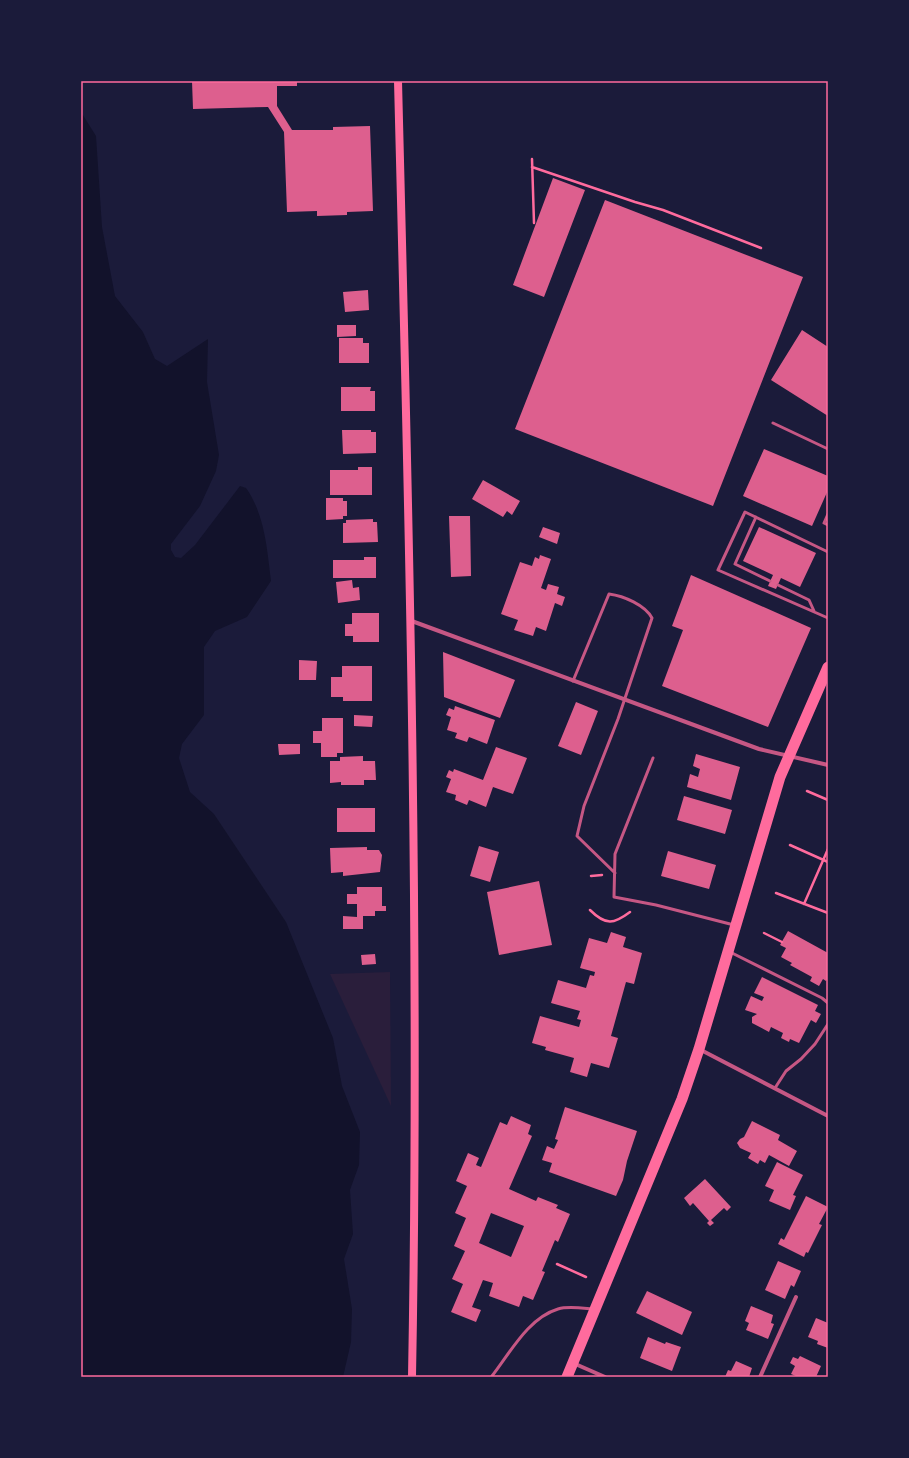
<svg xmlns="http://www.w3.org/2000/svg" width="909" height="1458" font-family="Roboto,sans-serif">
	<rect width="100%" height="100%" fill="#1b1b3a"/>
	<path fill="#2a1e3b" d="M 390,972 L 391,1106 L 330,974 Z"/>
	<path fill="#12122b" d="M 81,112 L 96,136 L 102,227 L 115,296 L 143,332 L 155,359 L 167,366 L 208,339 L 207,382 L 219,455 L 216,471 L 200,506 L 171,544 L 171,550 L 175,557 L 181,558 L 195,545 L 240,486 L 246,488 C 265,515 267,549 271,581 L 247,617 L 215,631 L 204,647 L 204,715 L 182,744 L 179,758 L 190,792 L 214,814 L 286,922 L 333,1038 L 342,1086 L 360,1132 L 359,1165 L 350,1190 L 353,1234 L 344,1259 L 352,1309 L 351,1342 L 343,1377 L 81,1377 Z"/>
	<path fill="#dd5f8e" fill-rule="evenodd" d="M 192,81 L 297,81 L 297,86 L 277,86 L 277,106 L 292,130 L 333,130 L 333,127 L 370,126 L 373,211 L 347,212 L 347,215 L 317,216 L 317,211 L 287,212 L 284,132 L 268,107 L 193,109 Z
		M 553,178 L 585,190 L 544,297 L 513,285 Z
		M 605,200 L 803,277 L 713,506 L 515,429 Z
		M 368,290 L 369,310 L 345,312 L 343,292 Z
		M 337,325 L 356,325 L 356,336 L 337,337 Z
		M 802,330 L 828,347 L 828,416 L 771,380 Z
		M 339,338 L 363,338 L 363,343 L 369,343 L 369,363 L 339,363 Z
		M 341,387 L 371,387 L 370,391 L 375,391 L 375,411 L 341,411 Z
		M 342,430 L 371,430 L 371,432 L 376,432 L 376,453 L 343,454 Z
		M 764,449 L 828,476 L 828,490 L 812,526 L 743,496 Z
		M 358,467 L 372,467 L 372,495 L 330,495 L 330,470 L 358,470 Z
		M 483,480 L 520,501 L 512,515 L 507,511 L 503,517 L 472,499 Z
		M 326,498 L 343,498 L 343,501 L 347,501 L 347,516 L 343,516 L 343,519 L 326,520 Z
		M 449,516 L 470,516 L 471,576 L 451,577 Z
		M 373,519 L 373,522 L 377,522 L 378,542 L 343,543 L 343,523 L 346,523 L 346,520 Z
		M 543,527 L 560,533 L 557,544 L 539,537 Z
		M 759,527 L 816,553 L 800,587 L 781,578 L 776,589 L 768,586 L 773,575 L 743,561 Z
		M 540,555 L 551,559 L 541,588 L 546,590 L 548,584 L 559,587 L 557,594 L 565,597 L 562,606 L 555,603 L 546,631 L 536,627 L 533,636 L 514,630 L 518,620 L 501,614 L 520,562 L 532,566 L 535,557 L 539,559 Z
		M 364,557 L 376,557 L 376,578 L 333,578 L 333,560 L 364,560 Z
		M 691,575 L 811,628 L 768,727 L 662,686 L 683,630 L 672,626 Z
		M 352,580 L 353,588 L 359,587 L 360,600 L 338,603 L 336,582 Z
		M 352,613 L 379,613 L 379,642 L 353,642 L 353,636 L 345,636 L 345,624 L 352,624 Z
		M 443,652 L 515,680 L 500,718 L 444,697 Z
		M 299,660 L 317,661 L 316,680 L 299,680 Z
		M 342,666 L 372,666 L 372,701 L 343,701 L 343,697 L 331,697 L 331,677 L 342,677 Z
		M 576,702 L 598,711 L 581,755 L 558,746 Z
		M 455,706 L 495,720 L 487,744 L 469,737 L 467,742 L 455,738 L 457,733 L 447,730 L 451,717 L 446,715 L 449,708 L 454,710 Z
		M 354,715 L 373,716 L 372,727 L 354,726 Z
		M 322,718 L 343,718 L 343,753 L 337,753 L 337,757 L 321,757 L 321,743 L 313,743 L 313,731 L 322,731 Z
		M 278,744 L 300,744 L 300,754 L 279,755 Z
		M 496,747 L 527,758 L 513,794 L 493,787 L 486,807 L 469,800 L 467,805 L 455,800 L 456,795 L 446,792 L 451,779 L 446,777 L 449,770 L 453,772 L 454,769 L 483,780 Z
		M 696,754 L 740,767 L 731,800 L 687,787 L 690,774 L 698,777 L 700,769 L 693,766 Z
		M 363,756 L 363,761 L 375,761 L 376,780 L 364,780 L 364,785 L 341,785 L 341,782 L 330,783 L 330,761 L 340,761 L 340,757 Z
		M 684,796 L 732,810 L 725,834 L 677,820 Z
		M 337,808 L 375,808 L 375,832 L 337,832 Z
		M 479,846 L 499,852 L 490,882 L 470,876 Z
		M 367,847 L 367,850 L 379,850 L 382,855 L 380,872 L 343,876 L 343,872 L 331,873 L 330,848 Z
		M 668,851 L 716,865 L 709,889 L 661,876 Z
		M 539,881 L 552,945 L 499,955 L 487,892 Z
		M 357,887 L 382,887 L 382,906 L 386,906 L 386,911 L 375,911 L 375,916 L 363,916 L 363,929 L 343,929 L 343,916 L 357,917 L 357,904 L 347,904 L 347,894 L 357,894 Z
		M 788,931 L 828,953 L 828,978 L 826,981 L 823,979 L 819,986 L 810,981 L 812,977 L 790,965 L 792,963 L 781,957 L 786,948 L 780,945 Z
		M 611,932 L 626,937 L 623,947 L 642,953 L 634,984 L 626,982 L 611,1036 L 618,1038 L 609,1068 L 591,1063 L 587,1077 L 570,1072 L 574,1058 L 545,1050 L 546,1047 L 532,1043 L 540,1016 L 579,1027 L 581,1020 L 577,1019 L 580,1011 L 551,1003 L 558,980 L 586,988 L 590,975 L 594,976 L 595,972 L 580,968 L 589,938 L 607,943 Z
		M 375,954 L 376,964 L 362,965 L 361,955 Z
		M 762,977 L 818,1005 L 815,1011 L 821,1014 L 816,1023 L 811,1020 L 799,1043 L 790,1039 L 789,1042 L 781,1038 L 783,1033 L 771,1027 L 769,1032 L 752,1023 L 752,1017 L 757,1014 L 745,1010 L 751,996 L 762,1001 L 764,997 L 754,993 Z
		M 565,1107 L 637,1131 L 627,1161 L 623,1180 L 616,1196 L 549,1172 L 552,1163 L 542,1160 L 547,1146 L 554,1149 L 558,1140 L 555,1139 Z
		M 511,1116 L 531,1125 L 528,1134 L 532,1136 L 509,1189 L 536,1201 L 538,1197 L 558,1205 L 556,1208 L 570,1214 L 558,1242 L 555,1240 L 542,1271 L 545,1272 L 533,1300 L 523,1296 L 519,1307 L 489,1296 L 493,1283 L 483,1280 L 472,1307 L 481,1310 L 476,1322 L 451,1312 L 463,1284 L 452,1279 L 465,1251 L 454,1246 L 466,1218 L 455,1213 L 467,1186 L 456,1181 L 468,1153 L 479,1158 L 476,1165 L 481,1167 L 500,1122 L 507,1125 ZM 491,1213 L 524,1226 L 511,1257 L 479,1243 Z
		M 752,1121 L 780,1135 L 778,1140 L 797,1151 L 789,1166 L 769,1155 L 765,1163 L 760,1160 L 758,1164 L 748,1158 L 751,1153 L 740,1148 L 737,1143 L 740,1139 L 744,1137 Z
		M 777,1162 L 803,1175 L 793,1195 L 796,1196 L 790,1210 L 769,1201 L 774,1190 L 765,1186 Z
		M 705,1179 L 731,1207 L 727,1211 L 724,1208 L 711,1220 L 714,1223 L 710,1226 L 707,1223 L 709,1221 L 693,1203 L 690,1206 L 684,1198 Z
		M 806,1196 L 828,1207 L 819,1224 L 822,1225 L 808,1253 L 806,1252 L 804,1257 L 778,1244 L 781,1238 L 784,1240 Z
		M 778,1261 L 801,1271 L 794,1287 L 791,1285 L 785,1299 L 765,1290 Z
		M 647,1291 L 692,1312 L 682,1335 L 636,1313 Z
		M 751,1306 L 773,1315 L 771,1323 L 774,1324 L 768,1339 L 746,1330 L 749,1323 L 745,1321 Z
		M 816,1318 L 828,1323 L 828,1348 L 817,1344 L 818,1341 L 808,1337 Z
		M 648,1337 L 665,1344 L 666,1342 L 681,1347 L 672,1371 L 640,1358 Z
		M 800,1356 L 821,1366 L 816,1377 L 798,1377 L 791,1374 L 795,1366 L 790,1363 L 793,1357 L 798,1359 Z
		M 736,1361 L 752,1368 L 749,1377 L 725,1377 L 728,1370 L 731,1371 Z"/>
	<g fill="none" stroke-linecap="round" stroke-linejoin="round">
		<path stroke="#ff6b9d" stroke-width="2.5" d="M 532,159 L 534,223
			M 532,167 L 635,202 L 663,210 L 761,248
			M 807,791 L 828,800
			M 790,845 L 828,862
			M 591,876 L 602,875
			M 776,893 L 828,913
			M 804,904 L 828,849
			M 590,910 C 606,926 614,924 630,912
			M 764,933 L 782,942
			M 557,1264 L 586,1277"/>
		<path stroke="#c65784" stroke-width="3" d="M 773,423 L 828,449
			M 828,514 L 824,523 L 828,525
			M 756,517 L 735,564 L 770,581
			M 828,552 L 745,512 L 718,570 L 828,618
			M 778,585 L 809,600 L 814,611
			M 573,681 L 609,594 C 624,596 645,605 652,618 L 618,719 L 584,806 L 577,836 L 615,873
			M 653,758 L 615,854 L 614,897 L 656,905 L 734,925
			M 730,952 L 822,998 L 828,1003
			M 775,1088 L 786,1071 L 801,1059 L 815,1044 L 828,1024
			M 492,1376 C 510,1353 528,1318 558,1309 C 568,1306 581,1308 592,1309"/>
		<path stroke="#c65784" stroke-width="4" d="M 409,620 L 759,749 L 828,765
			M 699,1049 L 828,1116
			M 573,1363 L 605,1377
			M 760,1377 L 796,1297"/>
		<path stroke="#ff6b9d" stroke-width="8" d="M 398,81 C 409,513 420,945 412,1377"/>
		<path stroke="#ff6b9d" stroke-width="11" d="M 567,1377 L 682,1099 L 699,1049 L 780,777 L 828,667"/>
	</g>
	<rect width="909" height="1458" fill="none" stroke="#1b1b3a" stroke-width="164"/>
	<rect x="82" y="82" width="745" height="1294" fill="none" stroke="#ff6b9d" stroke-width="1.5"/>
</svg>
